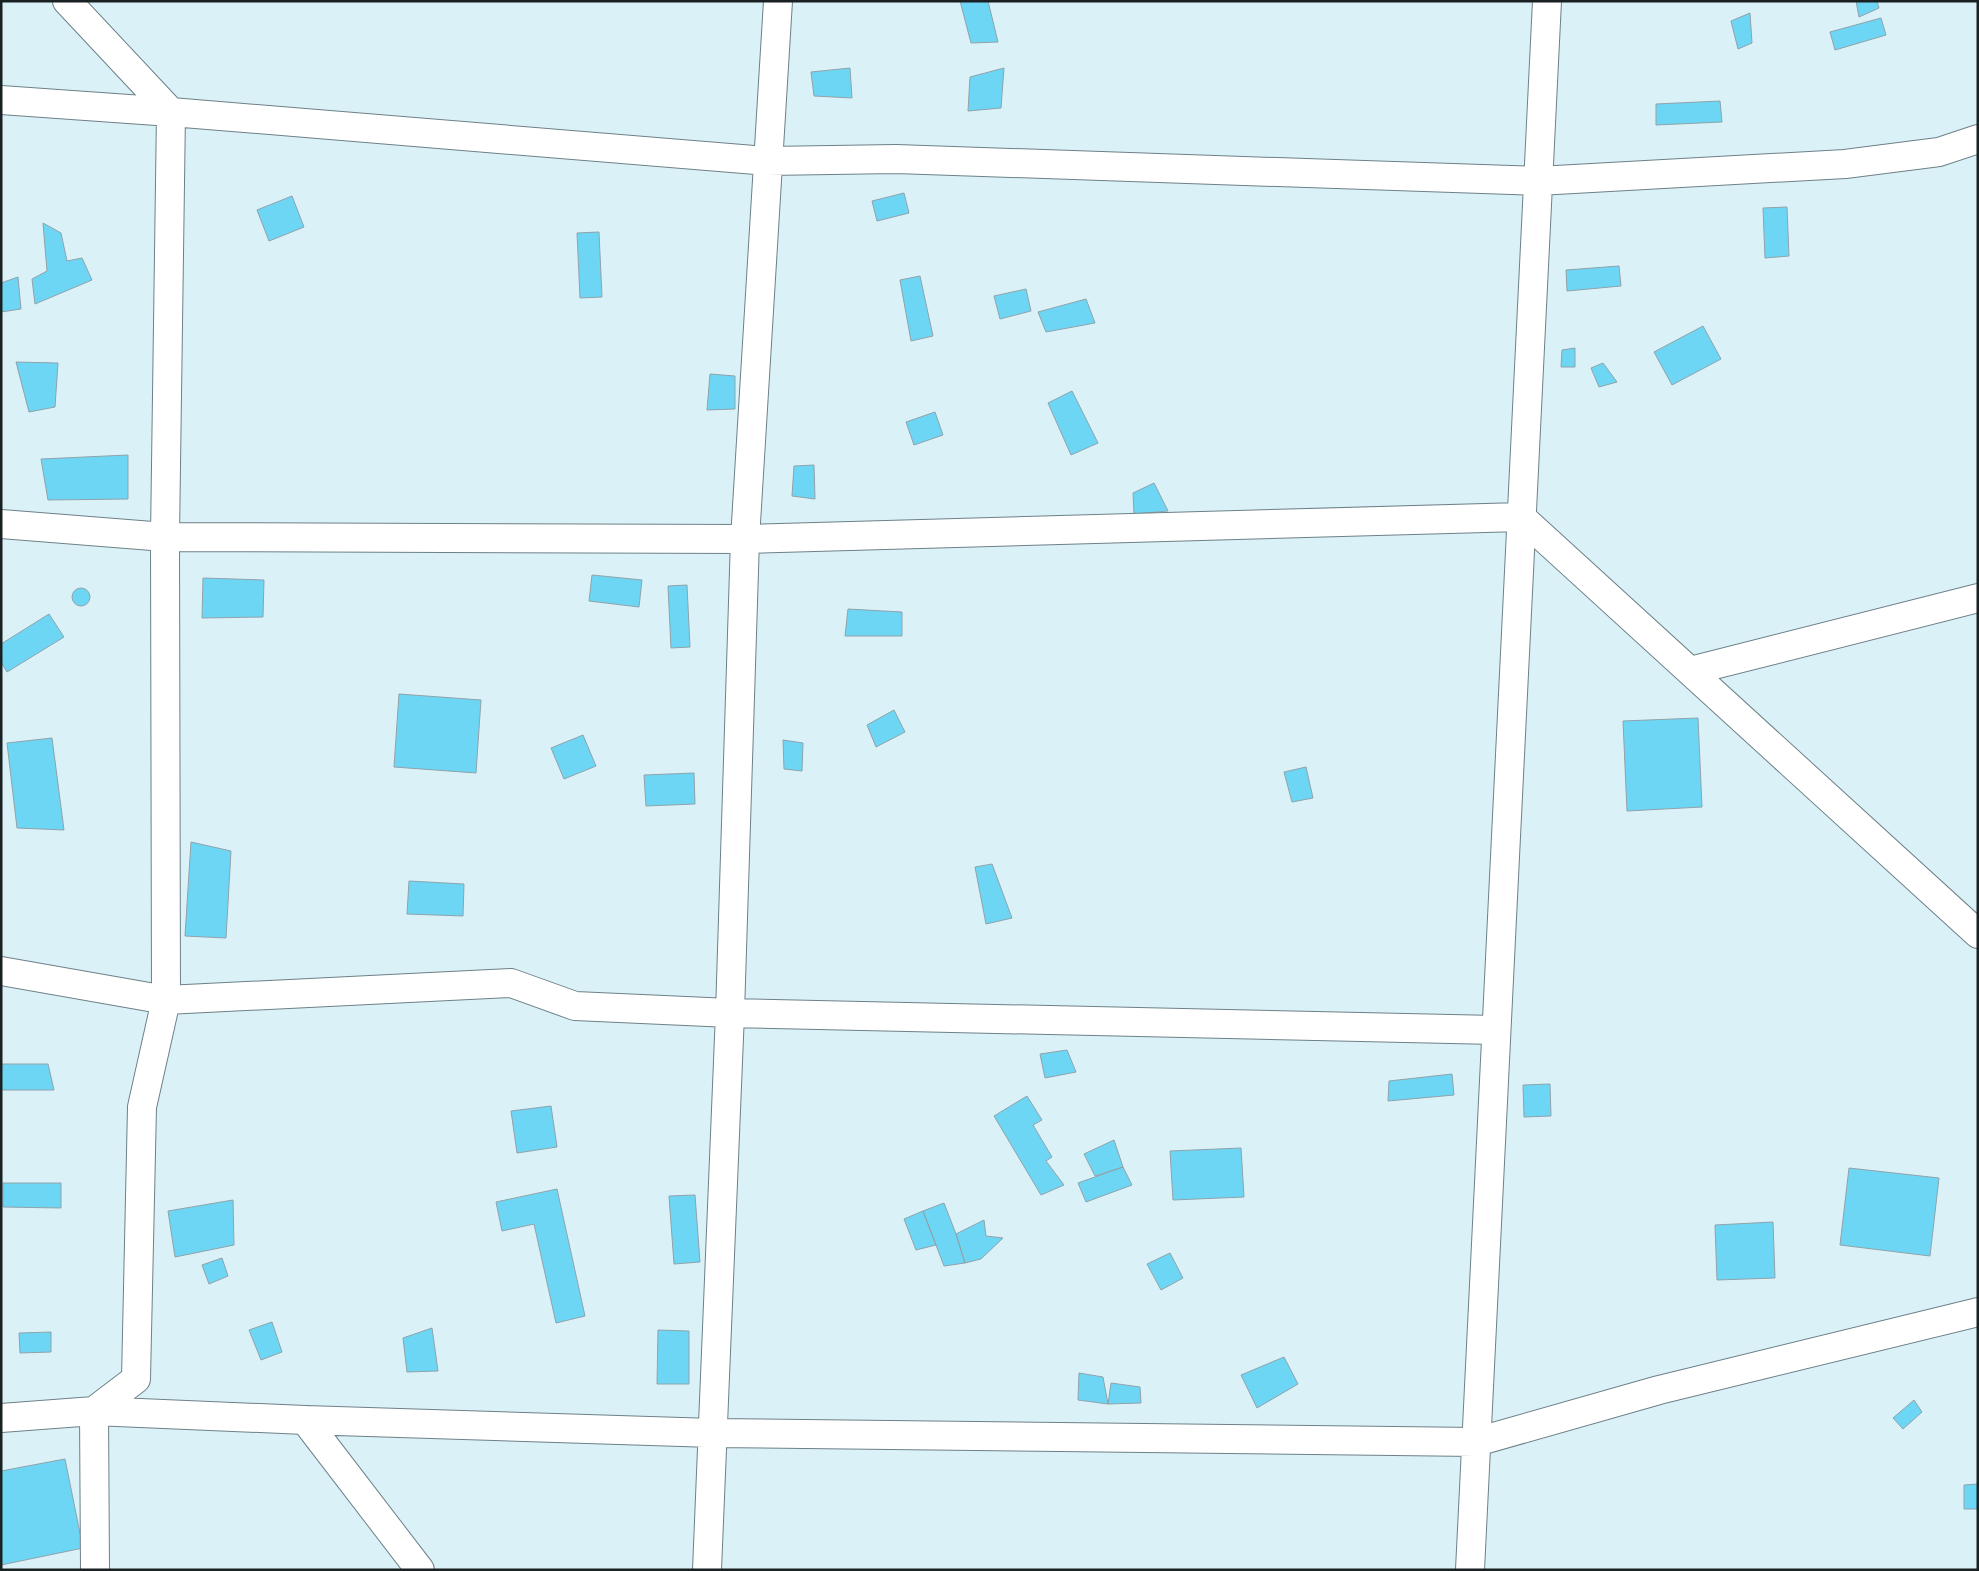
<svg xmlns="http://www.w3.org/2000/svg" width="1979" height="1571" font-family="'Open Sans',sans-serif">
	<rect width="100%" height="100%" fill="#dbf1f8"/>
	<path fill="#6ed6f5" stroke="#8fa3aa" d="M 960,1 L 988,1 L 998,42 L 971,43 Z
		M 1856,1 L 1877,1 L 1879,8 L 1859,17 Z
		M 1750,13 L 1752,43 L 1738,49 L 1731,21 Z
		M 1881,18 L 1886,35 L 1835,50 L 1830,32 Z
		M 850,68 L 852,98 L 814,96 L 811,72 Z
		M 1004,68 L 1001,108 L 968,111 L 970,77 Z
		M 1720,101 L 1722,122 L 1656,125 L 1656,104 Z
		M 904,193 L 909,213 L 877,221 L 872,201 Z
		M 292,196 L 304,227 L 269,241 L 257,210 Z
		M 1787,207 L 1789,256 L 1765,258 L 1763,208 Z
		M 43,223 L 61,233 L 67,261 L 82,258 L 92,280 L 35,304 L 32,279 L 47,271 Z
		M 599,232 L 602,297 L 580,298 L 577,233 Z
		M 1619,266 L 1621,286 L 1567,291 L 1566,270 Z
		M 920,276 L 933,336 L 911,341 L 900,280 Z
		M 18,277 L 21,309 L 1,312 L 1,283 Z
		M 1026,289 L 1031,311 L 1000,319 L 994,296 Z
		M 1086,299 L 1095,323 L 1046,332 L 1038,312 Z
		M 1703,326 L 1721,359 L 1672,385 L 1654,352 Z
		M 1575,348 L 1575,367 L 1561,367 L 1562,350 Z
		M 16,362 L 58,363 L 55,407 L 29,412 Z
		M 1603,363 L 1617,382 L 1599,387 L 1591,368 Z
		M 710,374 L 735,376 L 735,409 L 707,410 Z
		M 1072,391 L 1098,443 L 1071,455 L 1048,403 Z
		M 935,412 L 943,435 L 914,445 L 906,422 Z
		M 128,455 L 128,499 L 48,500 L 41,459 Z
		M 814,465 L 815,499 L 792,496 L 794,466 Z
		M 1154,483 L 1168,511 L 1134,514 L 1133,493 Z
		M 592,575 L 642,580 L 639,607 L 589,601 Z
		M 203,578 L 264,580 L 263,617 L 202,618 Z
		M 687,585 L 690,647 L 671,648 L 668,586 Z
		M72 597a9 9 0 1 1 18 0a9 9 0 1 1-18 0Z
		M 848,609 L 902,612 L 902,636 L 845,636 Z
		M 49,614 L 64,637 L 7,672 L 1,662 L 1,644 Z
		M 399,694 L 481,700 L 476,773 L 394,767 Z
		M 894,710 L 905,732 L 876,747 L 867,725 Z
		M 1698,718 L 1702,807 L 1627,811 L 1623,721 Z
		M 583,735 L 596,766 L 564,779 L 551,748 Z
		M 52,738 L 64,830 L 17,828 L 7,743 Z
		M 783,740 L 803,743 L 802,771 L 784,769 Z
		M 1306,767 L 1313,798 L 1292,802 L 1284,772 Z
		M 694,773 L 695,804 L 646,806 L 644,775 Z
		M 191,842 L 231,851 L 226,938 L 185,936 Z
		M 992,864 L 1012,918 L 986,924 L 975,867 Z
		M 409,881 L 464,884 L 463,916 L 407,914 Z
		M 1067,1050 L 1076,1072 L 1045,1078 L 1040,1054 Z
		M 1,1064 L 48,1064 L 54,1090 L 1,1090 Z
		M 1452,1074 L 1454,1095 L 1388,1101 L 1389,1081 Z
		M 1550,1084 L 1551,1116 L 1524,1117 L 1523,1085 Z
		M 1027,1096 L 1042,1120 L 1033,1125 L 1052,1157 L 1046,1161 L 1064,1185 L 1041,1195 L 994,1116 Z
		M 551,1106 L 557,1147 L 517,1153 L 511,1111 Z
		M 1114,1140 L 1123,1167 L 1095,1176 L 1084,1154 Z
		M 1241,1148 L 1244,1197 L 1173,1200 L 1170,1151 Z
		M 1123,1167 L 1132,1185 L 1086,1202 L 1078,1183 Z
		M 1849,1168 L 1939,1178 L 1930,1256 L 1840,1245 Z
		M 3,1183 L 61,1183 L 61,1208 L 3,1207 Z
		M 557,1189 L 585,1316 L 556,1323 L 534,1224 L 502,1231 L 496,1202 Z
		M 695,1195 L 700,1262 L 674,1264 L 669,1196 Z
		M 233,1200 L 234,1245 L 175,1257 L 168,1211 Z
		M 944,1203 L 956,1234 L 965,1263 L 944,1266 L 923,1211 Z
		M 923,1211 L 936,1245 L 916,1250 L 904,1219 Z
		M 984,1220 L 986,1236 L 1003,1238 L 981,1259 L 965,1263 L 956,1234 Z
		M 1773,1222 L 1775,1278 L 1717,1280 L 1715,1225 Z
		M 1170,1253 L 1183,1278 L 1161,1290 L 1147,1264 Z
		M 222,1258 L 228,1276 L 209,1284 L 202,1265 Z
		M 272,1322 L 282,1352 L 261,1360 L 249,1330 Z
		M 432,1328 L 438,1371 L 407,1372 L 403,1338 Z
		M 658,1330 L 689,1331 L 689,1384 L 657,1384 Z
		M 51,1332 L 51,1352 L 20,1353 L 19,1333 Z
		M 1284,1357 L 1298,1384 L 1257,1408 L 1241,1375 Z
		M 1079,1373 L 1103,1377 L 1108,1404 L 1078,1400 Z
		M 1111,1383 L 1140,1387 L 1141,1403 L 1108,1404 Z
		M 1914,1400 L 1922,1412 L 1903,1429 L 1893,1418 Z
		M 65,1459 L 83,1548 L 1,1565 L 1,1471 Z
		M 1978,1484 L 1978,1509 L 1964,1509 L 1964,1485 Z"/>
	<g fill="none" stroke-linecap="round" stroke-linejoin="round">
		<defs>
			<path id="street" d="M 67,1 L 171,112 L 165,537 L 166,1000 L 142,1107 L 136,1379 L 94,1411 L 95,1570
				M 1,100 L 171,112 L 767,161 L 896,159 L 1538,181 L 1845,164 L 1939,152 L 1978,139
				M 1,524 L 165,537 L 745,539 L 1521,517 L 1978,934
				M 1690,671 L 1978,598
				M 1,971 L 166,1000 L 511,983 L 575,1006 L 730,1013 L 1496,1030
				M 1,1418 L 94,1411 L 305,1420 L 713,1433 L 1476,1442 L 1659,1390 L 1978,1312
				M 305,1420 L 420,1570
				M 707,1570 L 730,1013 L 745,539 L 778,1
				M 1470,1570 L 1547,1"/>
		</defs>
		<use href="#street" stroke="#6d8087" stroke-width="30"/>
		<use href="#street" stroke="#fff" stroke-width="28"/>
	</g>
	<rect width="1979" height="1571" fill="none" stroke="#192123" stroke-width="5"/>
</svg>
